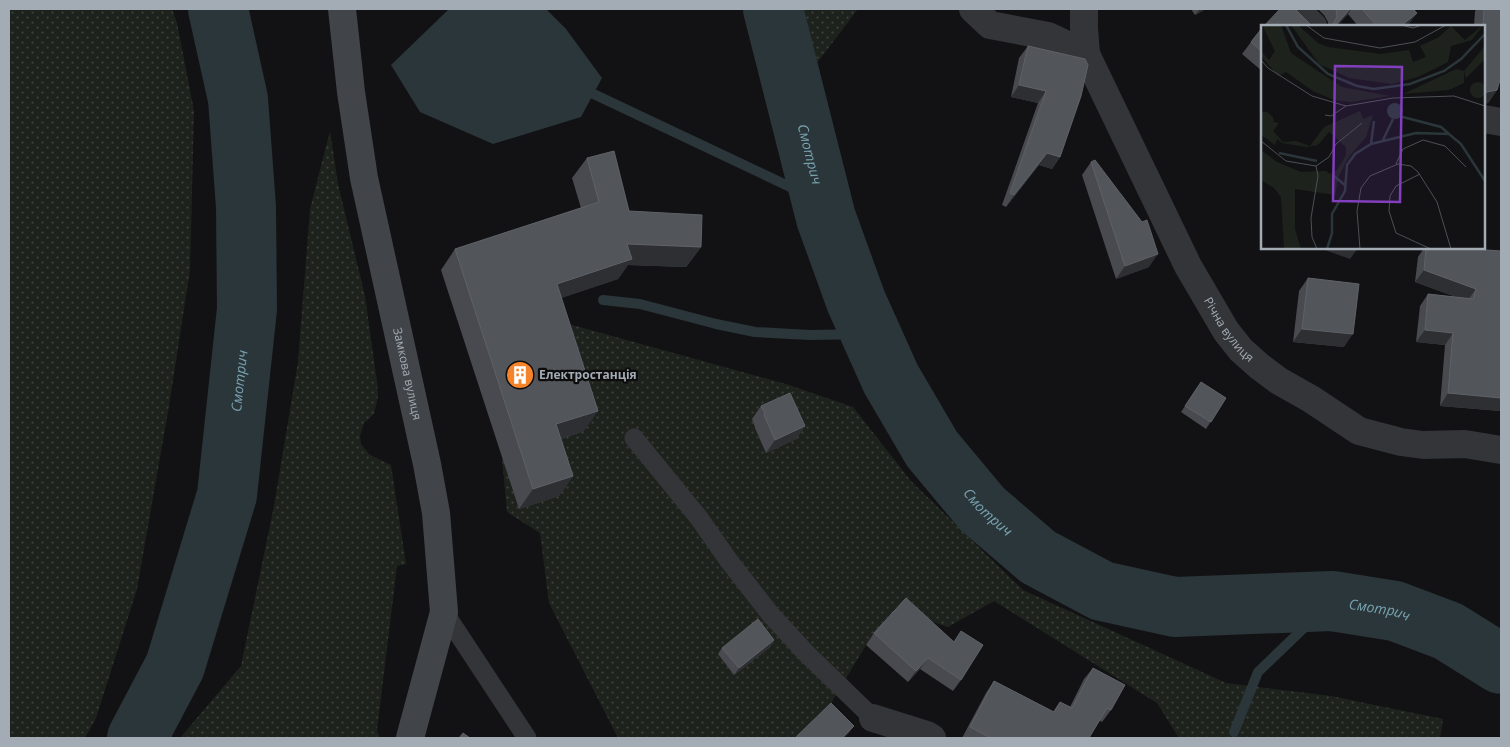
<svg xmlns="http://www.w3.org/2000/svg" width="1510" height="747" font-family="'Open Sans',sans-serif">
	<defs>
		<pattern id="green-dots" width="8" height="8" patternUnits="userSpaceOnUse" patternTransform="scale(1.25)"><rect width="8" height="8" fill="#1d231c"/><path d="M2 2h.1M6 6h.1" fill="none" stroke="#3b403b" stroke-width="1.8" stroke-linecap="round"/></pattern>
	</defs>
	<rect width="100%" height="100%" fill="#121214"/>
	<path fill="url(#green-dots)" d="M 9,9 L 172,9 L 177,23 L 194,111 L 190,270 L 169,406 L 137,589 L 96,718 L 85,738 L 9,738 Z
		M 794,9 L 858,9 L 811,71 Z
		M 330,131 L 338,184 L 365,296 L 377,382 L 378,396 L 374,414 L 364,423 L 360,436 L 361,444 L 370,455 L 391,465 L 406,564 L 397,566 L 377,730 L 380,738 L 180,738 L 241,666 L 274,506 L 298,362 L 310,209 Z
		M 547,318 L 786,384 L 853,407 L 911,481 L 1023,590 L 1226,683 L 1331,696 L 1443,719 L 1440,738 L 1179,738 L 1157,703 L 994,601 L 948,627 L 897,610 L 866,645 L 827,710 L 797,738 L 618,738 L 549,603 L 540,533 L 507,512 L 502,458 Z"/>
	<path fill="#2a3639" d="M 449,9 L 546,9 L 566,29 L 602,78 L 581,117 L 493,144 L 420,112 L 391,65 Z"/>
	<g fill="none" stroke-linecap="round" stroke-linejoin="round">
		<path stroke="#2a3639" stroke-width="10" d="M 583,89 L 822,202
			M 603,300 L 640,304 L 716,324 L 755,332 L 810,335 L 870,334
			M 1234,732 L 1258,672 L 1332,601"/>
		<g stroke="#2a3639" stroke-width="60">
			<path id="s1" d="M 773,9 L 826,218 L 856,301 L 891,379 L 932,449 L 982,509 L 1038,557 L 1102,591 L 1175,607 L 1332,601 L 1395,611 L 1448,631 L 1501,664"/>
			<path id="s2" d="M 137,738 L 175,666 L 227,495 L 247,309 L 246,207 L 238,99 L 218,9"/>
		</g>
		<path stroke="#333539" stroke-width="19" d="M 634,438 L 699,518 L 729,561 L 771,615 L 806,653 L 873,718
			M 444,612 L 527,738"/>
		<g stroke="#333539" stroke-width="28">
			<path d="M 973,9 L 990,25 L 1048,36 L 1086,54"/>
			<path id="s3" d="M 1084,9 L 1084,28 L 1086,54 L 1188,266 L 1226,331 L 1241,350 L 1259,366 L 1279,381 L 1311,399 L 1359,431 L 1401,442 L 1423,445 L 1465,444 L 1501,450"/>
			<path d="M 1296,9 L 1313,26"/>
			<path d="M 1484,119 L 1501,122"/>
			<path d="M 873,718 L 927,735 L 932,738"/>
		</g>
		<path stroke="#414449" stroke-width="28" id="s4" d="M 342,9 L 351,92 L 364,178 L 427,464 L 436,513 L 444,612 L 410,738"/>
	</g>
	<path fill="#484a4f" d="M 1191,9 L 1206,9 L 1195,15 Z
		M 1318,9 L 1413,9 L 1417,13 L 1407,26 L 1358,26 L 1348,14 L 1337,26 L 1328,26 L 1328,22 L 1324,15 Z
		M 1477,9 L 1501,9 L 1497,90 L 1488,103 L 1484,104 L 1484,26 L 1474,26 L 1475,11 Z
		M 1262,28 L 1262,71 L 1242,54 L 1251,42 Z
		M 1028,46 L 1085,59 L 1060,157 L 1052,169 L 1039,165 L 1006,207 L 1002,205 L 1038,103 L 1011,97 L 1019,58 Z
		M 587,158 L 629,211 L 701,247 L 686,267 L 628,265 L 618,279 L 561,298 L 584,431 L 561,439 L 573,476 L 559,496 L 519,509 L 441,270 L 455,249 L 581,208 L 572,178 Z
		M 1091,162 L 1149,267 L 1116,279 L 1082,175 Z
		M 1424,248 L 1458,248 L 1501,251 L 1501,411 L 1440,406 L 1445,345 L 1416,342 L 1420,306 L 1428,294 L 1456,297 L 1415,282 L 1418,257 Z
		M 1308,278 L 1344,347 L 1293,342 L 1299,291 Z
		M 1201,382 L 1226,398 L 1206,429 L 1181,412 Z
		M 761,406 L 805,426 L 796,439 L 766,453 L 755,428 L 755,427 L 752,419 Z
		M 906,598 L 961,680 L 953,691 L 920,669 L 908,682 L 866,645 L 874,633 Z
		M 774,640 L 770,647 L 734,675 L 718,654 L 722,648 Z
		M 1093,668 L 1111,710 L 1102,722 L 1099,720 L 1089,738 L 962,738 L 986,693 L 994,681 L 1053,712 L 1060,702 L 1070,707 L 1084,679 Z"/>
	<path fill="#2e2f33" d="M 1200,9 L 1206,9 L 1195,15 Z
		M 1350,9 L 1351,9 L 1348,14 L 1337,26 L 1335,26 Z
		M 1417,13 L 1408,25 L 1407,26 L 1401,26 Z
		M 1019,85 L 1046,91 L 1038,103 L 1011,97 Z
		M 1497,90 L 1488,103 L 1484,104 L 1484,94 L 1487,92 Z
		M 1047,153 L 1060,157 L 1052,169 L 1039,165 L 1006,207 L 1014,195 Z
		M 627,244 L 701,247 L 686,267 L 628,265 L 618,279 L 543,304 L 557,284 Z
		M 1323,248 L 1358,248 L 1350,259 L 1322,249 Z
		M 1158,254 L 1149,267 L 1116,279 L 1125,266 Z
		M 1424,270 L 1476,289 L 1467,301 L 1415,282 Z
		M 1302,329 L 1353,334 L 1344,347 L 1293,342 Z
		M 1425,330 L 1453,333 L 1445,345 L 1416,342 Z
		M 1448,393 L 1501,398 L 1501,411 L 1440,406 Z
		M 598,411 L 584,431 L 542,445 L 556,424 Z
		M 805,426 L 796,439 L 766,453 L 775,440 Z
		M 573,476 L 559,496 L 519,509 L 533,489 Z
		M 774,640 L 770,647 L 734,675 L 739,668 Z
		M 928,658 L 920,669 L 908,682 L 916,671 Z
		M 854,726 L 849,733 L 844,738 L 842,738 Z"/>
	<path fill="#52555a" stroke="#5e6268" d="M 1280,9 L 1295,9 L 1311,25 L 1313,26 L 1264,26 Z
		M 1336,9 L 1350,9 L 1335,26 L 1330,26 L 1333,24 L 1337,17 Z
		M 1362,9 L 1413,9 L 1417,13 L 1401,26 L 1377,26 Z
		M 1484,9 L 1501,9 L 1501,77 L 1497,90 L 1487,92 L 1484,94 L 1484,26 L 1483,26 Z
		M 1262,28 L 1262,52 L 1251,42 Z
		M 1028,46 L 1085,59 L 1088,65 L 1081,96 L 1060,157 L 1047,153 L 1014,195 L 1010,193 L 1046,91 L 1019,85 Z
		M 614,151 L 629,211 L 702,215 L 701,247 L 627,244 L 632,259 L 557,284 L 598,411 L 556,424 L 573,476 L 533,489 L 455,249 L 599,202 L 587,158 Z
		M 1095,160 L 1142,222 L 1147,220 L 1158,254 L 1125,266 L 1091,162 Z
		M 1426,248 L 1458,248 L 1501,251 L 1501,398 L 1448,393 L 1453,333 L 1425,330 L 1428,294 L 1473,299 L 1476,289 L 1424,270 Z
		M 1308,278 L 1359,284 L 1353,334 L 1302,329 Z
		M 1201,382 L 1226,398 L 1211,422 L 1185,406 Z
		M 790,393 L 805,426 L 775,440 L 764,415 L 765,414 L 761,406 Z
		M 906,598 L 954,642 L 961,631 L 983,645 L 961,680 L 928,658 L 916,671 L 874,633 Z
		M 758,619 L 774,640 L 739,668 L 722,648 Z
		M 1093,668 L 1125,685 L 1111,710 L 1107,708 L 1089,738 L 991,738 L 970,727 L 994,681 L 1054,712 L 1060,702 L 1072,708 Z
		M 831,703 L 854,726 L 842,738 L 795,738 Z
		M 463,733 L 470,738 L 459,738 Z"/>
	<defs>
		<symbol id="building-disc" viewBox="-11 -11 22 22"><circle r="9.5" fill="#f48329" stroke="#0d0d0e"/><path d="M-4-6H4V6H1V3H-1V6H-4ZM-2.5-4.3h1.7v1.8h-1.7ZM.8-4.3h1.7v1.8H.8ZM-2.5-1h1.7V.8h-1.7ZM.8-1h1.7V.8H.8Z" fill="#fff"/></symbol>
	</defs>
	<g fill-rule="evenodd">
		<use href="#building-disc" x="504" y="359" width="32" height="32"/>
	</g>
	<g text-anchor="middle" stroke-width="4.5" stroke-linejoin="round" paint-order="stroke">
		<g font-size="12" fill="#a3acb4" stroke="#0d0d0e">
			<text dy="4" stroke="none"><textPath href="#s3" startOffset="356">Річна вулиця</textPath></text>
			<text dy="4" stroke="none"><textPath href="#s4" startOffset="371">Замкова вулиця</textPath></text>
		</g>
		<g font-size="12" font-weight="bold" fill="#a3acb4" stroke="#0d0d0e" text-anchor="start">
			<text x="539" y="379">Електростанція</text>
		</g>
		<g font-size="14" font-style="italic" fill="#79a3b1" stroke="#0d0d0e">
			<text dy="5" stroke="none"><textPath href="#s1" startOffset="150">Смотрич</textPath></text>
			<text dy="5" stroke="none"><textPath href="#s2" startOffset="375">Смотрич</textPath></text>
			<text dy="5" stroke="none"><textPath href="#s1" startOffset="555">Смотрич</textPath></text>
			<text dy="5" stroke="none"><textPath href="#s1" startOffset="975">Смотрич</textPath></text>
		</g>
	</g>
	<g transform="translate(1261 25)">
		<rect width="224" height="224" fill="#121214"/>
		<path d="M 1,0 L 20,0 L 30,28 L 81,62 L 129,71 L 90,77 L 73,75 L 52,66 L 25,47 L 17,51 L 0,31 L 0,26 L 8,35 L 14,26 ZM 30,0 L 37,0 L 57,18 L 67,22 L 120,29 L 148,25 L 152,37 L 165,32 L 159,21 L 178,12 L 190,1 L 204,15 L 222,0 L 211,15 L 190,21 L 187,37 L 157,52 L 131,59 L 88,53 L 58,39 ZM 195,44 L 203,46 L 203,58 L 188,65 L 142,69 ZM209 65a8 8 0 1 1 16 0a8 8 0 1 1-16 0ZM 99,86 L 102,94 L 112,90 L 105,112 L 87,133 L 78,151 L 74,170 L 34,164 L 34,204 L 40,224 L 23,224 L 20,172 L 13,163 L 0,155 L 0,125 L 16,137 L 40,147 L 65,146 L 69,149 L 76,145 L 85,130 L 85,122 L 68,107 L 57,120 L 46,122 L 21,118 L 16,114 L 14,120 L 0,110 L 0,87 L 6,87 L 12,92 L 13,97 L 18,98 L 12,106 L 22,117 L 35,116 L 49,121 L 63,102 Z" fill="#1d231c"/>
		<path d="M 224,21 L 224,34 L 205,53 L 203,46 Z" fill="#1d231c"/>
		<path d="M126 86a8 8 0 1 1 16 0a8 8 0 1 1-16 0Z" fill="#2a3639"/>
		<path fill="none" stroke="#2a3639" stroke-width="2.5" d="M 25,0 L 37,22 L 67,49 L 96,61 L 113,64 L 149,59 L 183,46 L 200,34 L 224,9M 138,91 L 180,102 L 188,109M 122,115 L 132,94M 110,119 L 113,96M 18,128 L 56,136M 73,151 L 85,161M 66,224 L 71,208 L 71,189 L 84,166 L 86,140 L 94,129 L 110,119 L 155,108 L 188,109 L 200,119 L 224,156"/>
		<path fill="none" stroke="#4c5054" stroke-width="1" d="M 45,0 L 63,13 L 119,23 L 154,17 L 185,0M 140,0 L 152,3 L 161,0M 0,35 L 7,43 L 51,71 L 85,81 L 132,73 L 193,71 L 224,81M 64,90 L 70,91 L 85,81M 0,116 L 25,136 L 55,141 L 57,151 L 50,193 L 51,212 L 56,224M 135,139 L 142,124 L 162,115 L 184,121 L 205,142M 55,141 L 68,132 L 75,119 L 101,98M 159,149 L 135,161 L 129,171 L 128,186 L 135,208 L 170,224M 99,224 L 96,186 L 100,163 L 109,151 L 137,139 L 150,141 L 157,147 L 176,177 L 190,224"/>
		<path fill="#813fbd" fill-opacity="0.15" stroke="#813fbd" stroke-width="2.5" d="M 74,41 L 141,42 L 139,177 L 72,176 Z"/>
		<rect width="224" height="224" fill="none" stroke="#a3acb4" stroke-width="2.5"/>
	</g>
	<rect width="1510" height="747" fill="none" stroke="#a3acb4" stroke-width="20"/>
</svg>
